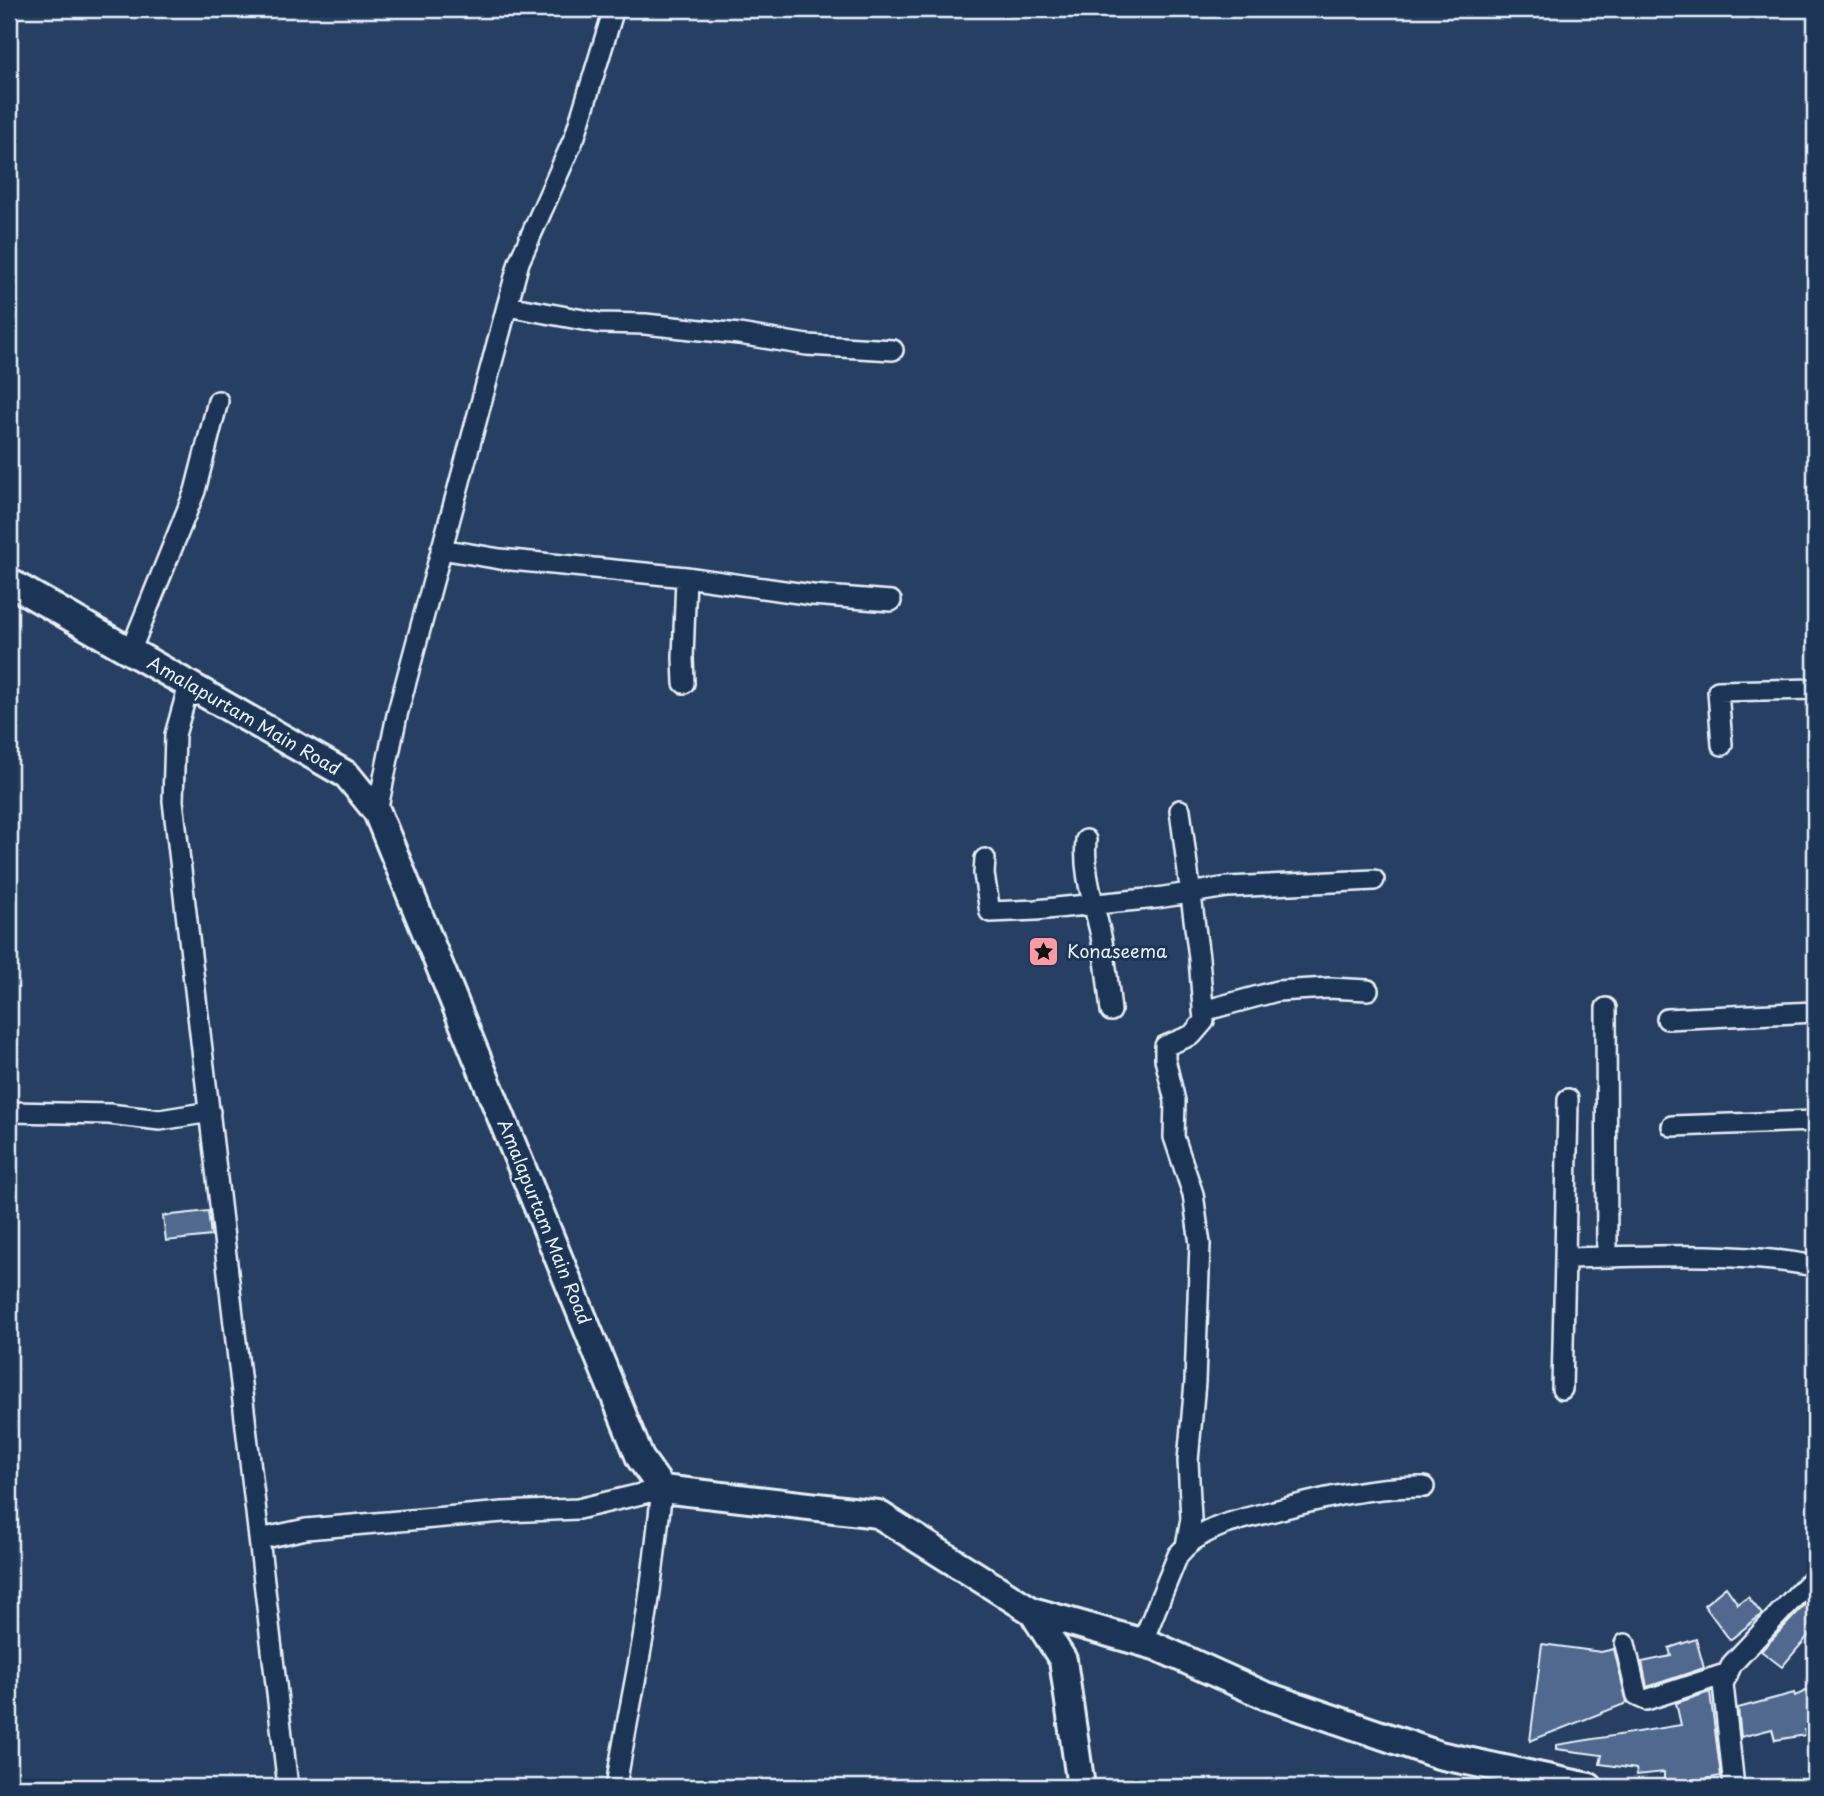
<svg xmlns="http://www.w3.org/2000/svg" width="1824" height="1796" font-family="'Playpen Sans',sans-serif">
	<rect width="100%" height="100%" fill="#273f62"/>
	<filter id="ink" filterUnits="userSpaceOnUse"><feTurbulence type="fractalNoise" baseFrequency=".0143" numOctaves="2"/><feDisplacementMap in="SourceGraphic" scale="14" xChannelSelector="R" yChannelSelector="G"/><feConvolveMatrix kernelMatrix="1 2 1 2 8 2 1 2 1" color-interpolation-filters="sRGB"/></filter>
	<g filter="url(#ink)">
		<path fill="#51698f" stroke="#e8f1f8" stroke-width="2" d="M 208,1211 L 211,1236 L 166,1241 L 163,1216 Z
			M 1726,1587 L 1738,1604 L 1748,1597 L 1762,1614 L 1730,1640 L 1704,1605 Z
			M 1815,1594 L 1815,1628 L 1782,1667 L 1761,1651 Z
			M 1696,1639 L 1704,1668 L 1647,1687 L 1642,1662 L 1671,1656 L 1669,1648 Z
			M 1542,1644 L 1601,1652 L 1614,1649 L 1627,1703 L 1530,1741 Z
			M 1815,1687 L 1815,1726 L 1804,1730 L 1806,1735 L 1775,1740 L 1772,1729 L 1741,1737 L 1738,1708 L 1794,1693 L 1795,1696 Z
			M 1710,1692 L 1721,1776 L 1679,1784 L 1664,1782 L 1664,1772 L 1637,1775 L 1636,1769 L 1600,1764 L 1602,1755 L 1556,1749 L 1556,1745 L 1681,1725 L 1676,1703 Z"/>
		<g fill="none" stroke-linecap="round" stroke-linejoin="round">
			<defs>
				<path id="street" d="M 507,306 L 600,323 L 645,324 L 739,334 L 807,345 L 893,350
					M 441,549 L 500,559 L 686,577 L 812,595 L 891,601
					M 130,652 L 195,491 L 218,401
					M 684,683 L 683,658 L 686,577
					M 189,685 L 175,735 L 173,801 L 288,1787
					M 1722,745 L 1718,691 L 1815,689
					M 1180,810 L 1199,958 L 1204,1021 L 1192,1035 L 1165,1046 L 1165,1059 L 1175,1101 L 1174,1137 L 1193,1194 L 1200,1244 L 1195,1382 L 1188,1461 L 1191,1519 L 1186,1546
					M 377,812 L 397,715 L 519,262 L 575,136 L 614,9
					M 1086,840 C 1083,874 1094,903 1101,936 C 1106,961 1108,985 1111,1011
					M 985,859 L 984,874 L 990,912 L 1036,910 L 1157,898 L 1228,887 L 1374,880
					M 1606,1008 L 1607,1257
					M 1203,1011 L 1277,991 L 1329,988 L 1368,990
					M 1667,1019 L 1815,1012
					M 1568,1099 L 1565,1258 C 1648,1256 1734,1251 1815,1266
					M 9,1112 L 109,1114 L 160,1120 L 210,1112
					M 1672,1126 L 1815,1121
					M 1562,1389 L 1565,1258
					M 260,1539 L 306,1529 L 503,1512 L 578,1509 L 662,1489 C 656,1542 651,1596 641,1649 C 633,1695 623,1741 616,1787
					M 1142,1643 L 1178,1555 C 1201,1526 1240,1520 1274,1511 C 1323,1498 1372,1486 1424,1487
					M 1625,1644 L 1637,1696 L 1646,1700 L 1728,1673
					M 1734,1787 L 1723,1684 L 1732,1664 L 1806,1585 L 1815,1579"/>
				<path id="secondary" d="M 9,582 L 347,775 L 377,812 L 640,1458 L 662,1489 L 878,1514 L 1032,1611 L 1063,1660 L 1081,1787
					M 1032,1611 L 1155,1646 L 1264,1695 L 1439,1755 L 1589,1787"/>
			</defs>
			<use href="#street" stroke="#e8f1f8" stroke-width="24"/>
			<use href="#secondary" stroke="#e8f1f8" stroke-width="32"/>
			<use href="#street" stroke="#1d3557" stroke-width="19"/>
			<use href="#secondary" stroke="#1d3557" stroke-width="26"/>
		</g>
	</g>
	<defs>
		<symbol id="sight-square" viewBox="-11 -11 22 22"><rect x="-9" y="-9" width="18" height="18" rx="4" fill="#ff9aa2" stroke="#1d3557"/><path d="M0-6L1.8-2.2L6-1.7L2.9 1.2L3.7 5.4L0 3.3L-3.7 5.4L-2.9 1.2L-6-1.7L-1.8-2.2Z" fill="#111"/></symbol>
	</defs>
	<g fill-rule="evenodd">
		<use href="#sight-square" x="1026" y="934" width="35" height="35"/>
	</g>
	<g text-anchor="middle" stroke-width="6" stroke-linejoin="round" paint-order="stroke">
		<g font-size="18" fill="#e8f1f8" stroke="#1d3557">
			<text transform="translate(244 716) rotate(30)" y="6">Amalapurtam Main Road</text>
			<text transform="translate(544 1222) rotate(68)" y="6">Amalapurtam Main Road</text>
		</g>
		<g font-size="18" fill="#e8f1f8" stroke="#1d3557" text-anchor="start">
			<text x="1067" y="958">Konaseema</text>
		</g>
	</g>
	<rect width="1824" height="1796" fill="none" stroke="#1d3557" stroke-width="35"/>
	<rect x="18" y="18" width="1789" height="1761" fill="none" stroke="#e8f1f8" stroke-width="2.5" filter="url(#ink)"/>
</svg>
